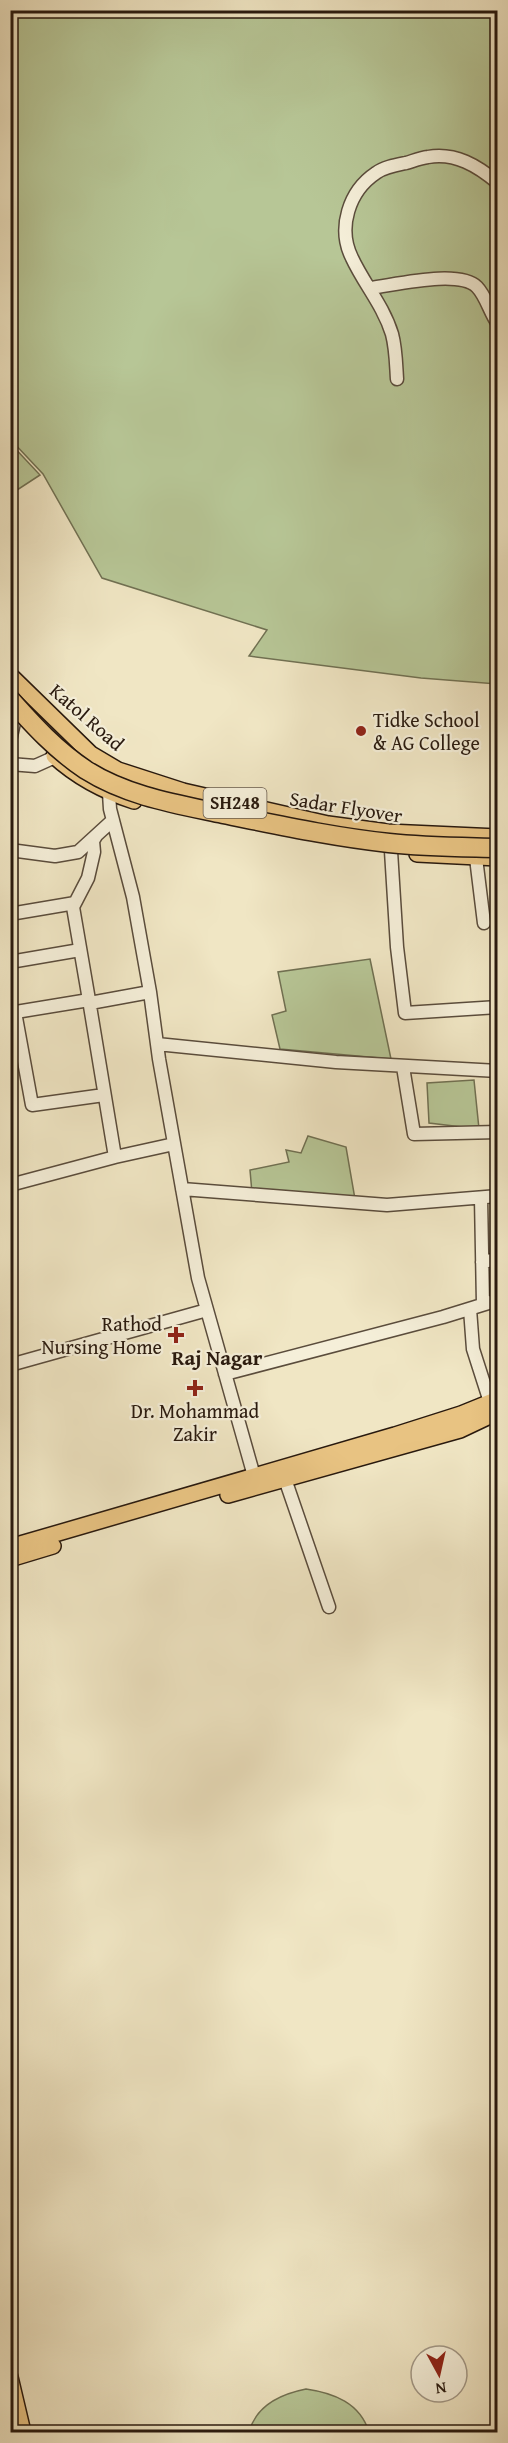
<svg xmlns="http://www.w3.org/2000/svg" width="508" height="2443" font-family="'Gentium Book Plus',serif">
	<rect width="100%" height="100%" fill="#f0e6c4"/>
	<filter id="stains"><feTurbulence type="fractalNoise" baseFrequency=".00333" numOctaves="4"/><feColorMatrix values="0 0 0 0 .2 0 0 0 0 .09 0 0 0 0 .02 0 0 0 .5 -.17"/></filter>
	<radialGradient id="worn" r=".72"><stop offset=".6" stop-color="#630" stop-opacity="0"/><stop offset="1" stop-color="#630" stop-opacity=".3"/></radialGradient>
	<path fill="#b7c696" stroke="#707052" stroke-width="1.5" d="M 43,10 L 497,11 L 497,684 L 421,678 L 249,656 L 267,630 L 102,578 L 43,474 L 11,440 L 10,18 Z
		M 10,443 L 40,475 L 11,494 L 10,494 Z
		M 370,959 L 391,1059 L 280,1049 L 272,1015 L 286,1011 L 278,972 Z
		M 474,1080 L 479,1129 L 429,1123 L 427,1083 Z
		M 308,1136 L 346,1147 L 355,1199 L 252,1193 L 250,1170 L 289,1162 L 286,1150 L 301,1153 Z
		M 306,2389 C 334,2393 360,2403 369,2432 L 249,2432 C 256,2406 281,2394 306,2389 Z"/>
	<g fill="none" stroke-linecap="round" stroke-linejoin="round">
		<defs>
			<path id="minor" d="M 370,288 C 395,285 459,269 477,287 C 486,296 490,313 498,324
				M 397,379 C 396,364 396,349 392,334 C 383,305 364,284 352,258 C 337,228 349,191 376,173 C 384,167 396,165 406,163 C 413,161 420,158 428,157 C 455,152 478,166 498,183
				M 10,717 L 15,718 L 10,741
				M 10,764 L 35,766 L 55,757
				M 112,786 L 109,793 L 110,809 L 133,897 L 150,992 L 159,1059 L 198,1278 L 256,1483
				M 10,850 L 55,856 L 78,852 L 113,820
				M 391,851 L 397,947 L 405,1013 L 498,1007
				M 476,858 L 484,923
				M 10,914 L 75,903
				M 10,962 L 80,950
				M 89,1000 L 73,907 L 88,878 L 94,852 L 93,841 L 96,836
				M 90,1003 L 150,992
				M 15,1012 L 32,1105 L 104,1095
				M 10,1013 L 89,1000 L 115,1157
				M 157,1044 L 336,1062 L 498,1071
				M 403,1067 L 414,1134 L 498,1132
				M 10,1185 L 115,1157 L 174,1144
				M 182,1189 L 387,1205 L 498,1196
				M 481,1198 L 483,1304
				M 482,1262 L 498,1259
				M 470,1309 L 473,1349 L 490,1402
				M 10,1365 L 207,1310
				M 225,1374 L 443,1317 L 498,1300
				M 285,1479 L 329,1607"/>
			<path id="major" d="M 10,675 L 91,754 L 118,770 L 183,791 L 328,824 L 388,832 L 498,837
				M 54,756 C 78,778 103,791 134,801
				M 417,854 L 498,858
				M 228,1495 L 460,1430 L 498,1412
				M 10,1547 L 395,1435 L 461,1414 L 498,1399
				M 10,1559 L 53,1546
				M 10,2377 L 23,2432"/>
			<path id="highway" d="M 10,2426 L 12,2432"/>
		</defs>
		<use href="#minor" stroke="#5a4c3c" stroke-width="15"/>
		<use href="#major" stroke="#28190e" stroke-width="18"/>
		<use href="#highway" stroke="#28190e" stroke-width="21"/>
		<use href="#minor" stroke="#f5efd9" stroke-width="12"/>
		<use href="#major" stroke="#e8c382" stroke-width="15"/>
		<use href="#highway" stroke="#e8c382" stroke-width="18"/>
		<defs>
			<path id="highway-bridge" d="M 10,699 C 34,726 56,750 86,770 C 127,796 176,804 223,814 C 278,825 333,837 389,843 C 425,847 461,847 498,848"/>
		</defs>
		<use href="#highway-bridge" stroke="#28190e" stroke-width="21" stroke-linecap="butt"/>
		<use href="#highway-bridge" stroke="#e8c382" stroke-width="18"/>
	</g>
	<g fill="#8f2418" stroke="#f5efd9" stroke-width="2">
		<circle cx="361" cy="731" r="6"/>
		<path d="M173 1326h6v6h6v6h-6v6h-6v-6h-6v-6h6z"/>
		<path d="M192 1379h6v6h6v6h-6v6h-6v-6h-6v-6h6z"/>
	</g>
	<g text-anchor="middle" stroke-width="4.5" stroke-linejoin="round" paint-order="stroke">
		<rect fill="#f5efd9" stroke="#66594b" stroke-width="1.5" x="203.5" y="788" width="63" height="30" rx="4.5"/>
		<g font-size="18" font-weight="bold" fill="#28190e">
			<text x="235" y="809">SH248</text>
		</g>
		<g font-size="20" fill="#28190e" stroke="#f5efd9">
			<text transform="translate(87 717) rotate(41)" y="7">Katol Road</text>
			<text transform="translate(346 807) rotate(9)" y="7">Sadar Flyover</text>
		</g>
		<g font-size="20" fill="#28190e" stroke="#f5efd9" text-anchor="start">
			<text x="373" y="727">Tidke School<tspan x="373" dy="23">&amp; AG College</tspan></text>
			<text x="162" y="1331" text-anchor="end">Rathod<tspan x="162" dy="23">Nursing Home</tspan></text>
			<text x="195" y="1418" text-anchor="middle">Dr. Mohammad<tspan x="195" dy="23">Zakir</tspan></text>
		</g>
		<g font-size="21" font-weight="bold" fill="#28190e" stroke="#f5efd9">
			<text x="217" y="1365">Raj Nagar</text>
		</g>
	</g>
	<rect width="508" height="2443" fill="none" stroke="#f0e6c4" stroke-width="36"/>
	<rect x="12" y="12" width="484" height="2419" fill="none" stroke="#28190e" stroke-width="3"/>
	<rect x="18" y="18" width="472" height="2407" fill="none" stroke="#28190e" stroke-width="1.5"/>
	<g transform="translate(439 2374) rotate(172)"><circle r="28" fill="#f5efd9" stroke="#a39988" stroke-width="1.5"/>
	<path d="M0-4.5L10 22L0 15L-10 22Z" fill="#8f2418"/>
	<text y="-9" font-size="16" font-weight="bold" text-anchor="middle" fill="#28190e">N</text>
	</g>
	<rect width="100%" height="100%" filter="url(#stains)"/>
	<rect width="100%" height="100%" fill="url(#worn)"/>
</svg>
